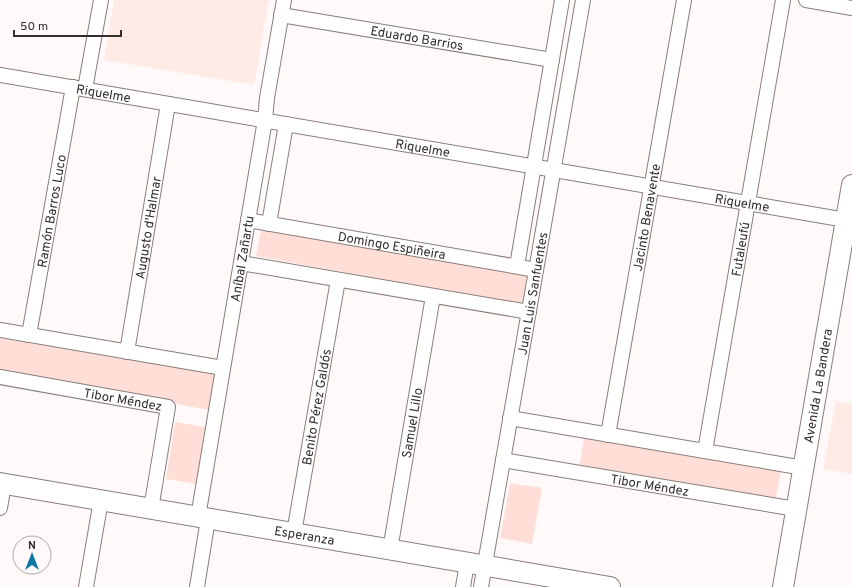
<svg xmlns="http://www.w3.org/2000/svg" width="852" height="587" font-family="Overpass,sans-serif">
	<rect width="100%" height="100%" fill="#fffaf9"/>
	<path fill="#ffeae5" d="M 114,0 L 269,0 L 254,85 L 104,60 Z
		M 836,401 L 852,404 L 852,474 L 823,469 Z"/>
	<path fill="#feded7" d="M 262,225 L 528,274 L 522,305 L 256,256 Z
		M 0,338 L 220,375 L 214,411 L 0,372 Z
		M 175,422 L 205,427 L 197,484 L 166,479 Z
		M 584,437 L 781,471 L 775,502 L 579,469 Z
		M 510,483 L 542,488 L 532,544 L 500,538 Z"/>
	<g fill="none" stroke-linecap="round" stroke-linejoin="round">
		<defs>
			<g id="street">
				<path d="M 806,0 L 852,8"/>
				<path id="s1" d="M 281,15 L 552,60"/>
				<path id="s2" d="M 0,75 L 846,220"/>
				<path d="M 85,89 L 101,0"/>
				<path id="s3" d="M 248,220 L 536,270"/>
				<path d="M 269,224 L 286,124"/>
				<path d="M 241,263 L 529,312"/>
				<path d="M 517,266 L 562,0"/>
				<path d="M 0,330 L 223,368"/>
				<path id="s4" d="M 29,335 L 73,87"/>
				<path id="s5" d="M 127,352 L 168,104"/>
				<path id="s6" d="M 0,377 L 168,407 L 151,509"/>
				<path d="M 510,418 L 804,468"/>
				<path id="s7" d="M 608,435 L 684,0"/>
				<path id="s8" d="M 705,451 L 783,0"/>
				<path id="s9" d="M 503,460 L 796,509"/>
				<path d="M 0,508 L 4,484"/>
				<path id="s10" d="M 198,517 L 265,120 L 267,98 L 284,0"/>
				<path id="s11" d="M 294,533 L 338,280"/>
				<path id="s12" d="M 390,550 L 433,296"/>
				<path d="M 86,587 L 101,500"/>
				<path d="M 197,587 L 208,519"/>
				<path d="M 463,587 L 467,563"/>
				<path id="s13" d="M 481,587 L 583,0"/>
			</g>
			<g id="secondary">
				<path id="s14" d="M 0,483 L 610,587"/>
				<path id="s15" d="M 783,587 L 852,185"/>
			</g>
		</defs>
		<use href="#street" stroke="#887d7a" stroke-width="16"/>
		<use href="#secondary" stroke="#887d7a" stroke-width="22"/>
		<use href="#street" stroke="#fff" stroke-width="14"/>
		<use href="#secondary" stroke="#fff" stroke-width="20"/>
	</g>
	<g text-anchor="middle" stroke-width="3" stroke-linejoin="round" paint-order="stroke">
		<g font-size="13" fill="#332e2d" stroke="#fffaf9">
			<text dy="5" stroke="none"><textPath href="#s1" startOffset="138">Eduardo Barrios</textPath></text>
			<text dy="5" stroke="none"><textPath href="#s2" startOffset="105">Riquelme</textPath></text>
			<text dy="5" stroke="none"><textPath href="#s2" startOffset="429">Riquelme</textPath></text>
			<text dy="5" stroke="none"><textPath href="#s2" startOffset="753">Riquelme</textPath></text>
			<text dy="5" stroke="none"><textPath href="#s4" startOffset="126">Ramón Barros Luco</textPath></text>
			<text dy="5" stroke="none"><textPath href="#s7" startOffset="221">Jacinto Benavente</textPath></text>
			<text dy="5" stroke="none"><textPath href="#s5" startOffset="126">Augusto d'Halmar</textPath></text>
			<text dy="5" stroke="none"><textPath href="#s3" startOffset="146">Domingo Espiñeira</textPath></text>
			<text dy="5" stroke="none"><textPath href="#s8" startOffset="205">Futaleufú</textPath></text>
			<text dy="5" stroke="none"><textPath href="#s10" startOffset="262">Aníbal Zañartu</textPath></text>
			<text dy="5" stroke="none"><textPath href="#s13" startOffset="298">Juan Luis Sanfuentes</textPath></text>
			<text dy="5" stroke="none"><textPath href="#s15" startOffset="204">Avenida La Bandera</textPath></text>
			<text dy="5" stroke="none"><textPath href="#s6" startOffset="125">Tibor Méndez</textPath></text>
			<text dy="5" stroke="none"><textPath href="#s11" startOffset="128">Benito Pérez Galdós</textPath></text>
			<text dy="5" stroke="none"><textPath href="#s12" startOffset="129">Samuel Lillo</textPath></text>
			<text dy="5" stroke="none"><textPath href="#s9" startOffset="149">Tibor Méndez</textPath></text>
			<text dy="5" stroke="none"><textPath href="#s14" startOffset="309">Esperanza</textPath></text>
		</g>
	</g>
	<g transform="translate(32 555)"><circle r="19" fill="#fffaf9" stroke="#ada8a7"/>
	<path d="M0-3L7 15L0 10L-7 15Z" fill="#0e78a3"/>
	<text y="-6" font-size="11" font-weight="bold" text-anchor="middle" fill="#332e2d">N</text>
	</g>
	<path d="M14 30v6h107v-6" fill="none" stroke="#332e2d" stroke-width="2"/>
	<text x="20" y="30" font-size="12" fill="#332e2d" stroke="#fffaf9" stroke-width="3" paint-order="stroke">50 m</text>
</svg>
